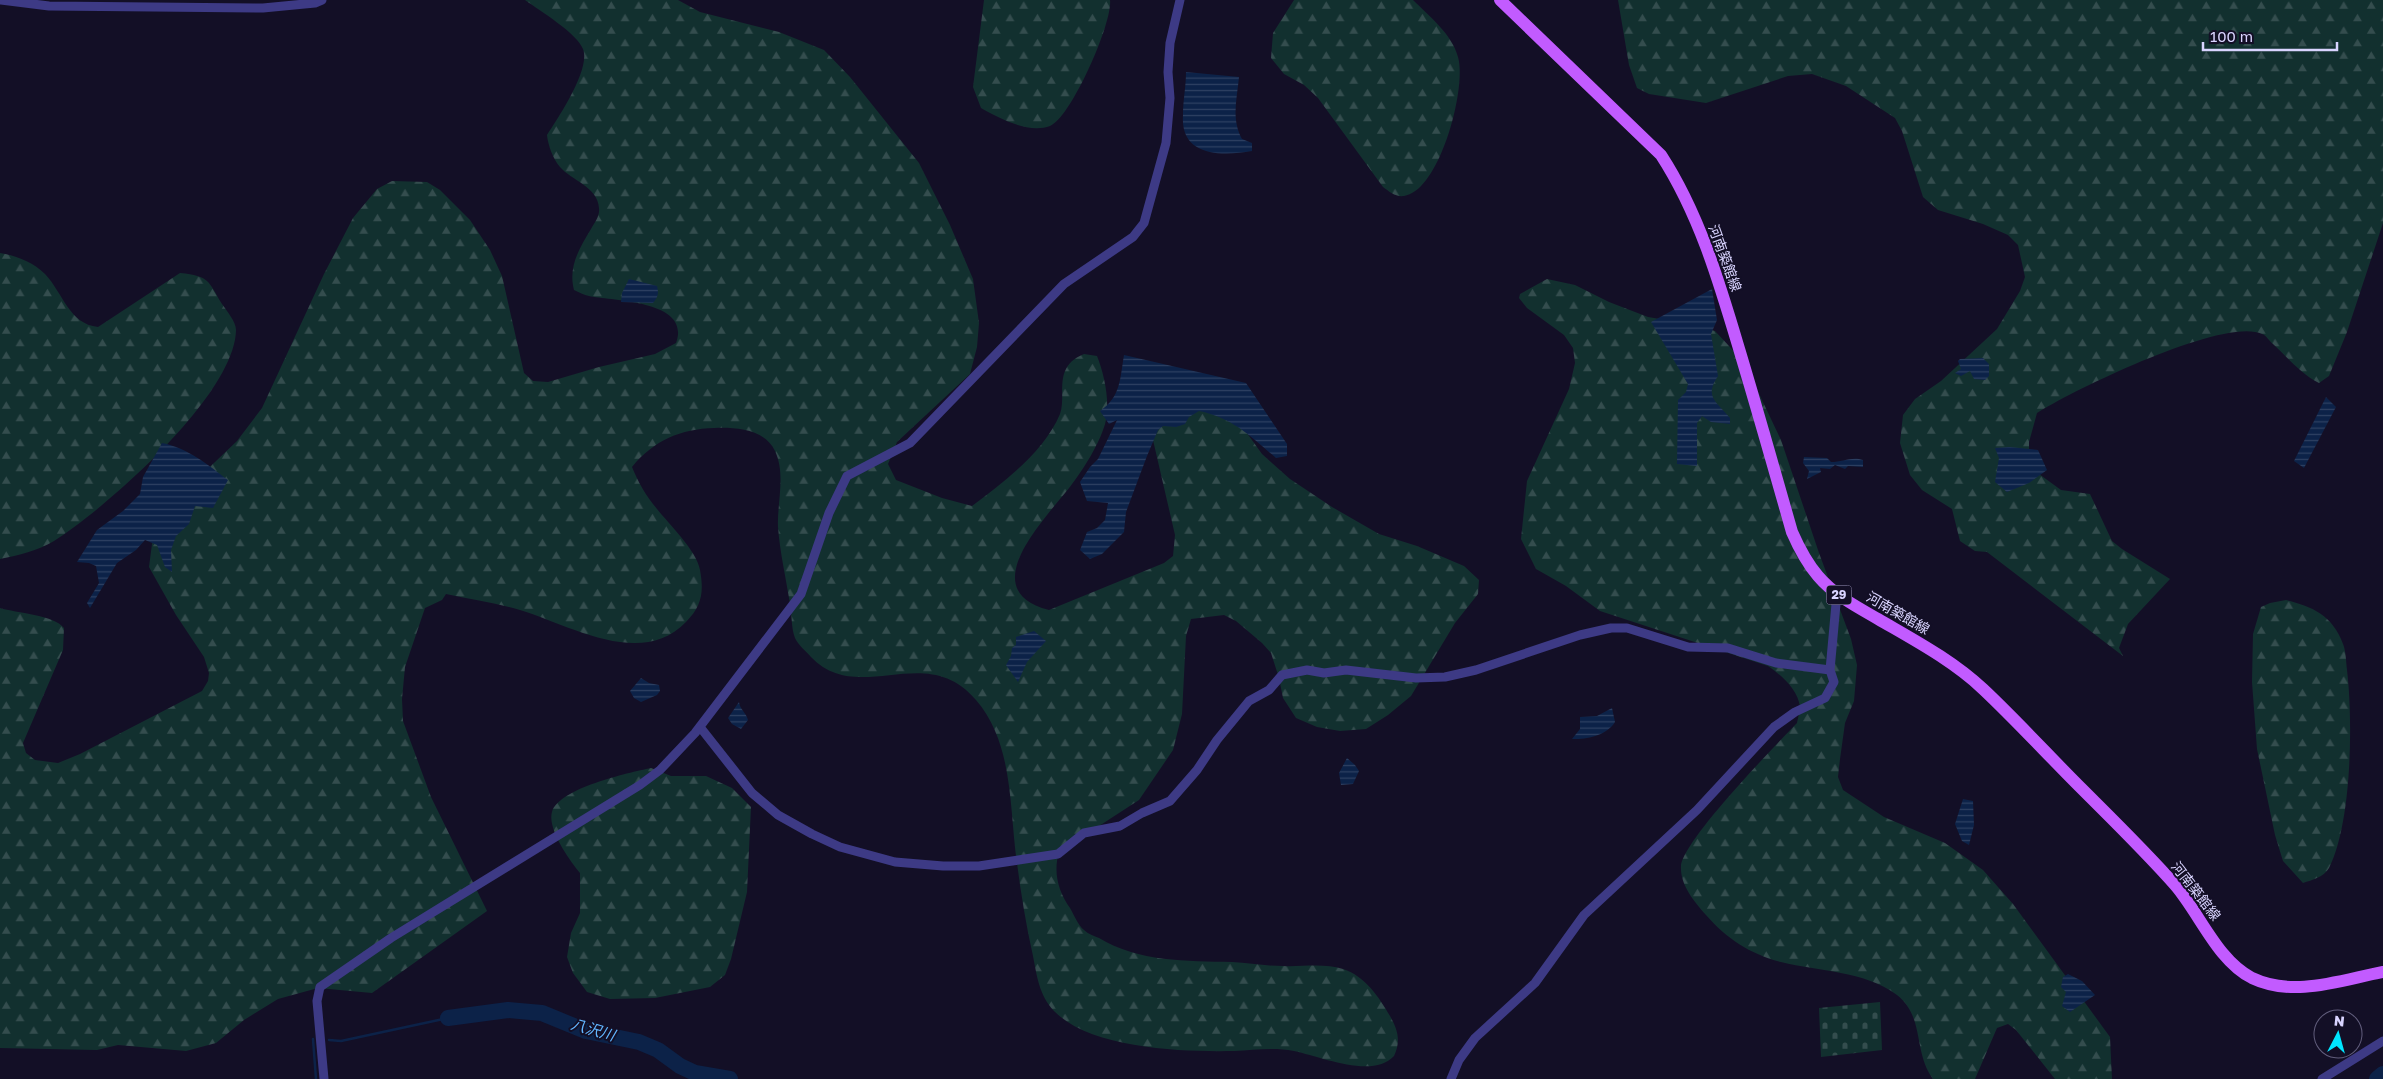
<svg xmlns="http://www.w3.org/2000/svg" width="2383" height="1079" font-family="'Golos Text','Noto Sans JP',sans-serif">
	<defs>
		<pattern id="forest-firs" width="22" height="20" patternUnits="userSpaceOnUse" patternTransform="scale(1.25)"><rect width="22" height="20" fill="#12302f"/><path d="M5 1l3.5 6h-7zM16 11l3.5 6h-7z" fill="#344d4e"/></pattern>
		<pattern id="cemetery-stones" width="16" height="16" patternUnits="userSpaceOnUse" patternTransform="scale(1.25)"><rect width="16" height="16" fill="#12302f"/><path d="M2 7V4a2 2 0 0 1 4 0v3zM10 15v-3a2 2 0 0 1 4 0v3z" fill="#344d4e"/></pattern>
		<pattern id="water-rules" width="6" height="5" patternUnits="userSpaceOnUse" patternTransform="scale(1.25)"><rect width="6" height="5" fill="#0c2248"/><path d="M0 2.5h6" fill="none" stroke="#2f4163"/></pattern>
	</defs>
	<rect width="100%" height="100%" fill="#130f26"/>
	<path fill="url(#forest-firs)" d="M 525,0 L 678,0 L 700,12 L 779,32 L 824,50 L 850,77 L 919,163 L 950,225 L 973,279 L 979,323 L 977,347 L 970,374 L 897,442 L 888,464 L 896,480 L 942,498 L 972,506 C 1004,482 1044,452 1060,414 C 1067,394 1052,367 1084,354 L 1097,356 C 1105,376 1112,409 1103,430 C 1097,447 1085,466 1075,480 C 1052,513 969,589 1049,610 L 1164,563 L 1173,556 L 1175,535 L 1150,427 L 1190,393 L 1244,429 L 1262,454 L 1290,479 L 1332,507 L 1379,534 L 1417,546 L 1464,566 L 1479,580 L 1478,594 L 1455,623 L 1411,696 L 1388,715 L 1366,729 L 1340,731 L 1317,727 L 1296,718 L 1283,698 L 1279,678 L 1271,653 L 1262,643 L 1236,621 L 1224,615 L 1191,619 L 1186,636 L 1182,714 L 1173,750 L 1139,800 L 1059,852 C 1053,872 1058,891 1070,908 C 1074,915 1078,925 1084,930 C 1088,934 1094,936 1099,938 C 1139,962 1186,961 1232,962 C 1249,963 1266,966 1283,966 C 1302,967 1324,963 1343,969 C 1365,976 1379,997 1390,1016 C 1398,1030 1401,1041 1394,1056 C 1373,1079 1322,1057 1294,1051 C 1274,1047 1254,1050 1234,1051 C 1183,1052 1091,1049 1054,1011 C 1039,995 1037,976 1033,956 C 1026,925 1021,894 1017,863 C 1009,808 1014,744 976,700 C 926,640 859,707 811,657 C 806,651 798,645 795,638 C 791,628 792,614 790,604 C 786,578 780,553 778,527 C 777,503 786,474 775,451 C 765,429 735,427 714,428 C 681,429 654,440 632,467 C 638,482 646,496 657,509 C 669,524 697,551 700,570 C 704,592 702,606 686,622 C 641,669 570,625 520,610 C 496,603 470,599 446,594 L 442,600 L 425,608 L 405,667 L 402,699 L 403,721 L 431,797 L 487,911 L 372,993 L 318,988 L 278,999 L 244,1020 L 216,1043 L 186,1051 L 118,1045 L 97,1050 L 0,1048 L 0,608 C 16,613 54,615 64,628 L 63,650 L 23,743 L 26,753 L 35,760 L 58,763 L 80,754 L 202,691 L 208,681 L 209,673 L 204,657 L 176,615 L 149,567 L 152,544 L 158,523 L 171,504 L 237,441 L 262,408 L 324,274 L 353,218 L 377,189 L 392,181 L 427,182 L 440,190 L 470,220 L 490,250 L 502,276 L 524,373 L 533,381 L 548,382 L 599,367 L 655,354 L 676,343 C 692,300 612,301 589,296 C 584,295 579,292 574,290 C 568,267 579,249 591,229 C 595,222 600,216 599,208 C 598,187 571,180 560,167 C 553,159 548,145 547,135 C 558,118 591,69 583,49 C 577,33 540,11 525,0 Z
		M 984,0 L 1110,0 C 1113,22 1071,118 1050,126 C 1028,134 999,118 981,108 L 973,87 Z
		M 1294,0 L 1413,0 C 1429,16 1452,34 1458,57 C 1467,87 1440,191 1404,196 C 1395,197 1390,192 1383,187 L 1318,98 L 1304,85 L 1284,74 L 1271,58 L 1273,33 Z
		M 1618,0 L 2383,0 L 2383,223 L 2347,332 L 2329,376 L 2319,383 C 2301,374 2288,358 2273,344 C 2269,341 2266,335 2262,334 C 2225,316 2073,390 2037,413 L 2029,442 L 2029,457 L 2039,474 L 2061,490 L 2090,494 L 2112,541 L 2122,549 L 2170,579 L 2128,624 L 2119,648 L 2123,656 L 1987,552 L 1975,551 L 1960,541 L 1952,509 L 1922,490 L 1910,475 L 1900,443 L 1903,415 L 1915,399 L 1941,381 L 1997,329 L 2020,291 L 2025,277 L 2018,245 L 2008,235 L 1983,224 L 1938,210 L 1923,197 L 1902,131 L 1895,118 L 1846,86 L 1812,74 L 1788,76 L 1706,103 L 1649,94 L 1637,88 L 1629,65 Z
		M 0,253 C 17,256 33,262 45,274 C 63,293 69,324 98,327 L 180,273 C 210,276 208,281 222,304 C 227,311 236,322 236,330 C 235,395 106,508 54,541 C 37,551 19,555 0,559 Z
		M 1547,279 L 1575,285 L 1609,302 L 1648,317 L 1690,324 L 1715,331 L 1744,362 L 1781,440 L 1819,553 L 1851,639 L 1857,665 L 1854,701 L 1845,723 L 1840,759 L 1838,777 L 1843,790 L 1884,817 L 1945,843 L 1983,870 L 2013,904 L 2110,1037 L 2112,1079 L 2055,1079 L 2016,1030 L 2008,1024 L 1997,1028 L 1975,1079 L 1933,1079 C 1913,1052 1925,1017 1897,995 C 1863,970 1820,972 1781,962 C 1750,954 1727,939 1706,915 C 1694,901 1680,885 1681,866 C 1684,839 1774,747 1797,723 C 1798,718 1800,711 1800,707 C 1798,689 1781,675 1768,666 L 1600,611 L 1566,586 L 1536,569 L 1521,539 L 1527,481 L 1569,389 L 1575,363 L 1573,348 L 1564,335 L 1527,308 L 1519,298 L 1520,294 Z
		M 2286,600 C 2313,607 2332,615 2343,644 C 2346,651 2346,662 2347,670 C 2353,720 2352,823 2329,868 C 2324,877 2312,880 2303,883 L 2283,861 L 2275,835 L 2257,749 L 2252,682 L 2253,634 L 2261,607 L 2270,603 Z
		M 651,768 L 671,776 L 706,776 L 732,788 L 751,807 L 747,892 L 731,959 L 725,975 L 710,987 L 655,998 L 610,999 L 587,992 L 573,973 L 567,957 L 571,933 L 580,913 L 580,873 C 570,861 547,829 552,812 C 559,788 628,773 651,768 Z"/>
	<path fill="url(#cemetery-stones)" d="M 1880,1002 L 1882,1050 L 1821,1057 L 1819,1008 Z"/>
	<path fill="url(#water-rules)" d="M 1186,72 L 1239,77 C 1237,99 1231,119 1242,139 L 1252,143 L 1252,151 C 1222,156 1180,157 1183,115 C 1183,100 1186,87 1186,72 Z
		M 629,279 L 657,286 C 659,294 658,297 653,303 L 621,302 L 622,293 Z
		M 1712,289 L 1717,320 L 1711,334 L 1718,376 C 1704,397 1716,401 1730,418 L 1730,424 L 1711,422 L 1702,416 L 1697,423 L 1697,466 L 1677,464 L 1678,400 L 1686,392 L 1688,384 L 1651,322 Z
		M 1124,355 L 1246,383 L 1287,444 L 1287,456 L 1276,458 C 1250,436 1233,418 1199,411 L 1189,417 L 1185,424 L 1176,427 L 1163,426 L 1158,430 L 1147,456 L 1126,512 L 1124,532 L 1102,554 L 1090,559 L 1080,550 L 1087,532 L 1097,528 L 1105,520 L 1108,503 L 1087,501 L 1080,482 L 1090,467 L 1098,459 L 1117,420 L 1109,424 L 1100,411 C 1121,397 1120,378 1124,355 Z
		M 1983,358 L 1989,364 L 1989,376 L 1985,380 L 1974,379 L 1970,371 L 1961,376 L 1955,373 L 1961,369 L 1958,361 L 1960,359 Z
		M 2326,397 L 2336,407 L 2304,468 L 2294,461 Z
		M 162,443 C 188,448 208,465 228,480 L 213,508 L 195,506 L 189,524 L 176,536 L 171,550 L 172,572 L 165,567 L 157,545 L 145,540 L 136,550 L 117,563 L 90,608 L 87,603 L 99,583 L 96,566 L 89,563 L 77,562 L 97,530 L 123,511 L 140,494 L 143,477 Z
		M 2010,447 L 2038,450 L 2047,470 L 2029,483 L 2007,492 L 1995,482 L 1999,458 L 1995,448 Z
		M 1804,457 L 1827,458 L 1831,462 C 1843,462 1852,456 1863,460 L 1863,467 L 1848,466 L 1845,469 L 1835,465 L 1830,469 L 1820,468 L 1821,472 L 1807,479 L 1809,471 L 1803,463 Z
		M 1034,631 L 1046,641 L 1027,662 L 1018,682 L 1006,665 L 1011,656 L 1012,648 L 1016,645 L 1016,637 Z
		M 641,678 L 649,683 L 659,685 L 660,691 L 657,695 L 641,702 L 634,698 L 630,691 Z
		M 739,702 C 740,710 746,712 748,720 L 741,729 L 732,724 L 728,718 Z
		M 1612,708 L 1615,722 C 1607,735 1587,740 1572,739 L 1580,729 L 1580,717 L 1597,716 Z
		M 1347,758 L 1355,765 L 1359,771 L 1353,784 L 1341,785 L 1339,773 Z
		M 1963,799 L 1973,801 L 1974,825 L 1969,845 L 1962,841 L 1955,824 Z
		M 2068,974 L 2082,981 L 2095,995 L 2070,1012 L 2062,1006 L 2066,992 L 2061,987 L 2063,977 Z"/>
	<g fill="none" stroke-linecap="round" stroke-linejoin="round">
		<path stroke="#0c2248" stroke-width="2.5" d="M 313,1039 L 316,1079
			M 329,1040 L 341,1041 L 448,1018"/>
		<path stroke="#0c2248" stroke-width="16" d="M 448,1018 L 508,1010 L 542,1013 L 586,1031 L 639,1042 L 658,1050 L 680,1066 L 695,1073 L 730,1079
			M 2377,1079 L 2383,1074"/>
		<path stroke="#3d3a85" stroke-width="9" d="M 1,0 L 49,6 L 263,8 L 315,3 L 322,0
			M 700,727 L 752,793 L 778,815 L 812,834 L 840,847 L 895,862 L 943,866 L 979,866 L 1058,854 L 1084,833 L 1120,826 L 1142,813 L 1170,801 L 1197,770 L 1217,740 L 1249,701 L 1269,690 L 1282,675 L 1307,670 L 1324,673 L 1346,670 L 1416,678 L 1445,677 L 1476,670 L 1580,635 L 1611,628 L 1627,628 L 1688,647 L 1728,648 L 1776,663 L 1830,670
			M 324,1079 L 317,1001 L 320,987 L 391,938 L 640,785 L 660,770 L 695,733 L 801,594 L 829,513 L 847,476 L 910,443 L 1064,284 L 1133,237 L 1144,223 L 1166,143 L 1170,98 L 1168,72 L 1170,43 L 1180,0
			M 1451,1079 L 1459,1060 L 1475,1038 L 1535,983 L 1584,915 L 1697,810 L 1774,727 L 1795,712 L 1825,698 L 1834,682 L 1830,670 L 1837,593
			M 2322,1079 L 2383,1041"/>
		<path stroke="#c25bff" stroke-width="12" d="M 1500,0 L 1661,155 C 1700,215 1720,285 1740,352 C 1758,412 1775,472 1792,532 C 1799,548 1806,562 1818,576 C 1834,595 1857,607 1878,619 C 1914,640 1952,660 1983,689 C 2016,720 2047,754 2079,786 C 2112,819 2145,851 2175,885 C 2200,914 2217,960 2252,978 C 2294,998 2341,980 2383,972"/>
	</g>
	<g text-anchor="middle" stroke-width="4" stroke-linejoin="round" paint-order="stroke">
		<rect fill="#130f26" stroke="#9e99be" stroke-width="1" x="1826.5" y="585.5" width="25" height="19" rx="4"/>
		<g font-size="12" font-weight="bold" fill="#d9d4ff">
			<text x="1839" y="599">29</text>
		</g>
		<g font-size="14" fill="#d9d4ff" stroke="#130f26">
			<text transform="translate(1725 258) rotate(70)" y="5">河南築館線</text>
			<text transform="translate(1898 613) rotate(30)" y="5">河南築館線</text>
			<text transform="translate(2196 891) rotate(52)" y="5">河南築館線</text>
		</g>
		<g font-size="15" font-style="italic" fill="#62b6ff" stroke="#130f26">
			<text transform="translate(593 1030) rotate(16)" y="5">八沢川</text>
		</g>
	</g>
	<g transform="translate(2338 1034) rotate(6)"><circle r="24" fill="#130f26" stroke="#625e7d"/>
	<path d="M0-4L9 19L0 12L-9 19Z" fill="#00e5ff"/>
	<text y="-8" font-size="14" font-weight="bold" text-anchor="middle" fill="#d9d4ff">N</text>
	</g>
	<path d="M2203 42v8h134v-8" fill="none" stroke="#d9d4ff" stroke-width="2.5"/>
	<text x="2210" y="42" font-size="15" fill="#d9d4ff" stroke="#130f26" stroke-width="4" paint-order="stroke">100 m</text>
</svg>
